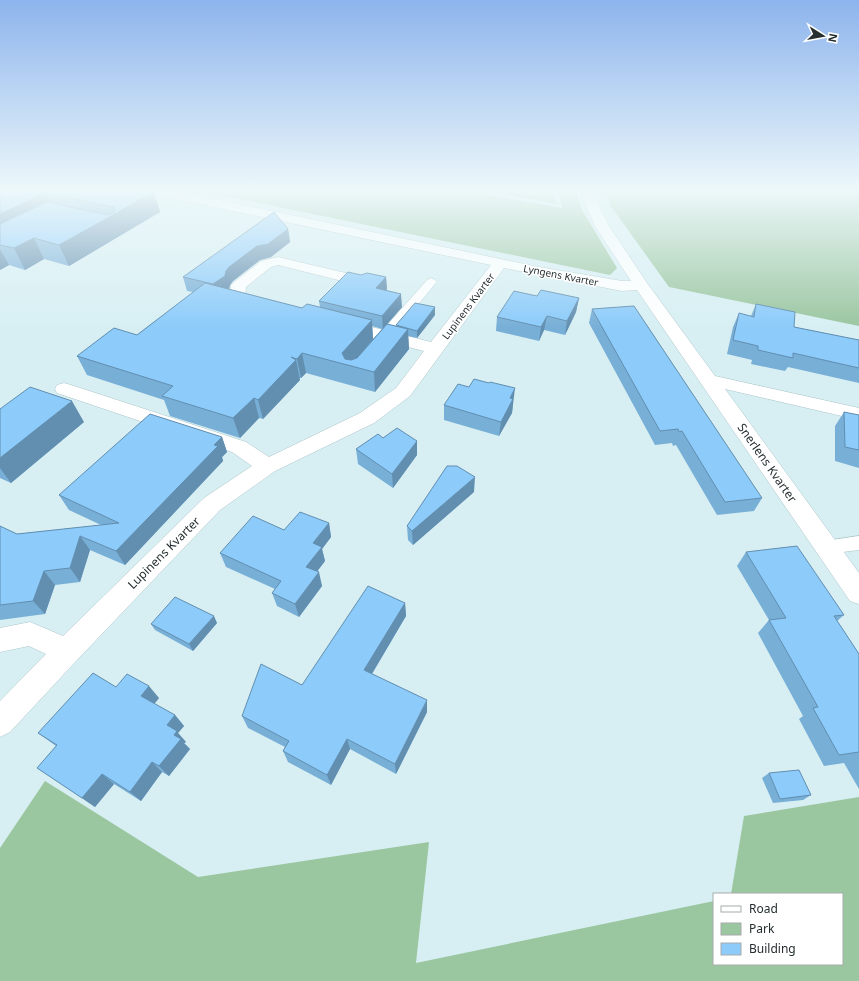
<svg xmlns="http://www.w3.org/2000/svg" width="859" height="981" font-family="'Noto Sans',sans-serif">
	<rect width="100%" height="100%" fill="#d7eff3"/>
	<path fill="#9ac6a0" d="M 196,190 L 461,190 L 562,208 L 558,190 L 575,190 L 582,210 L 617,268 L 610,275 Z
		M 482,190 L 553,190 L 556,204 Z
		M 606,190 L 859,190 L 859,326 L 669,287 L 610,205 Z
		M 45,781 L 198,877 L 429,842 L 416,963 L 714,901 L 714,964 L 842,964 L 842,894 L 731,894 L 744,816 L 859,797 L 859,981 L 0,981 L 0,848 Z"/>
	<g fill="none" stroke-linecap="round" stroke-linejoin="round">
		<defs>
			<path id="service" d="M 431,278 L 435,280 L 437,282 L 435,284 L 384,346 L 374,346 L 372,343 L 374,340 L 427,280 Z
				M 859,536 L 859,550 L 826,554 L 819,552 L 817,547 L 819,542 Z"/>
			<path id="minor" d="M 146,190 L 171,190 L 539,267 L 622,281 L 631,281 L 595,226 L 579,190 L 591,190 L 609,226 L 647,283 L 715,376 L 859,408 L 859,420 L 725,389 L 859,573 L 859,604 L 850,601 L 637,290 L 622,291 L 504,268 L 410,396 L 374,423 L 275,471 L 220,510 L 77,660 L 10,732 L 0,737 L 0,701 L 46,654 L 29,646 L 0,652 L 0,628 L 30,622 L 63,636 L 204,498 L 252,466 L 232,452 L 57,393 L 55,389 L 57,385 L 64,383 L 71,385 L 246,442 L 269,457 L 360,413 L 396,388 L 424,351 L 338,329 L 336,325 L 338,321 L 344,320 L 431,342 L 491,265 L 152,194 L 148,193 Z
				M 278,257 L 367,278 L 370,281 L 367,284 L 362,286 L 278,265 L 271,267 L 246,287 L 245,295 L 267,301 L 269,304 L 267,307 L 261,309 L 231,301 L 229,298 L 231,285 L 234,282 L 261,261 Z"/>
		</defs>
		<use href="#service" stroke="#aec5ca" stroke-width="1"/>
		<use href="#minor" stroke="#aec5ca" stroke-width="1"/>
		<use href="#service" fill="#fff" fill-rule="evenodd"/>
		<use href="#minor" fill="#fff" fill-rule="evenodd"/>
	</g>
	<path fill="#78afd7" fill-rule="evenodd" d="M 0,190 L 154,192 L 160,212 L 69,266 L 44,259 L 25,270 L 9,265 L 0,270 Z
		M 288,229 L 290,242 L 271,257 L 260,260 L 233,281 L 230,285 L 229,289 L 302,308 L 320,307 L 319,301 L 361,275 L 386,277 L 387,289 L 386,290 L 402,307 L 387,324 L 396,326 L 396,325 L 435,307 L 435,315 L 417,338 L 408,336 L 409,349 L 375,392 L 306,373 L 301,378 L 299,378 L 300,380 L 263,419 L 259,418 L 240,438 L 170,416 L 164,400 L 87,375 L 77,356 L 137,335 L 193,292 L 187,291 L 183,277 ZM 372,326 L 382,329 L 373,339 Z
		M 537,296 L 579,298 L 576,312 L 565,335 L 544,330 L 539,341 L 496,331 L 497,317 Z
		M 756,304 L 794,327 L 859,340 L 859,383 L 788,367 L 785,371 L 751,364 L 752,360 L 727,354 L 733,327 L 739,313 L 751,316 Z
		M 592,309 L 762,498 L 754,511 L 717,515 L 676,445 L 673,446 L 672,443 L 655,445 L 589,323 Z
		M 513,403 L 512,413 L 499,436 L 444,420 L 444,405 Z
		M 0,409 L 84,422 L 11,483 L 0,478 Z
		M 844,412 L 859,415 L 859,468 L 835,461 L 835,426 Z
		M 222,437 L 227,452 L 222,457 L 223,461 L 125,565 L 90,550 L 80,582 L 55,585 L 45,614 L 0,620 L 0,526 L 17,534 L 101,525 L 69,510 L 59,495 Z
		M 417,441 L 417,455 L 393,488 L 358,464 L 356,449 Z
		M 474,492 L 413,545 L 408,540 L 407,526 Z
		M 329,523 L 331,537 L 322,549 L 325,561 L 317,571 L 322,586 L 299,617 L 277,606 L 272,593 L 275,589 L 226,567 L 220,553 L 284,530 Z
		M 746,552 L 844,615 L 837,621 L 859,654 L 859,789 L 844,763 L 824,766 L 799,719 L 803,716 L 758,633 L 769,620 L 737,566 Z
		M 405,603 L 406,616 L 372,674 L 427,712 L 396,774 L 350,749 L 331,785 L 288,762 L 283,751 L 285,747 L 248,728 L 242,716 L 302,685 Z
		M 217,623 L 193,651 L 155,630 L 151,624 Z
		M 116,687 L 159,698 L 154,704 L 175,715 L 184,726 L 178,733 L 186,742 L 184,743 L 190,749 L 169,776 L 162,772 L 141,801 L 114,784 L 95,807 L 37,768 L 56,746 L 38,733 Z
		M 769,773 L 811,795 L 803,800 L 773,803 L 762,778 Z"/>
	<path fill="#628eaf" d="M 154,192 L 160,212 L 69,266 L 59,245 Z
		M 45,193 L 54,213 L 0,239 L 0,214 Z
		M 288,229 L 290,242 L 271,257 L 260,260 L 233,281 L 230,285 L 229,289 L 217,298 L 213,284 L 229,267 L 257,246 Z
		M 34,238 L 44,259 L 25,270 L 14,248 Z
		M 0,249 L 9,265 L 0,270 Z
		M 386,277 L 387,289 L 377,300 L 376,288 Z
		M 401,294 L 402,307 L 383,329 L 382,316 Z
		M 579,298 L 576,312 L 565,335 L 567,321 Z
		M 435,307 L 435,315 L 417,338 L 417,331 Z
		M 547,316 L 544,330 L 539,341 L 541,327 Z
		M 372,320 L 373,339 L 351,366 L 344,364 L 342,353 Z
		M 408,329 L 409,349 L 375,392 L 374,372 Z
		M 302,353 L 306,373 L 301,378 L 297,359 Z
		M 296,360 L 300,380 L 263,419 L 258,400 Z
		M 515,388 L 512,413 L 499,436 L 501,422 L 510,398 Z
		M 254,398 L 259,418 L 240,438 L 233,418 Z
		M 72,401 L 84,422 L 11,483 L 0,468 L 0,458 Z
		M 222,437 L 227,452 L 222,457 L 223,461 L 125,565 L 116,551 Z
		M 417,441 L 417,455 L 393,488 L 392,474 Z
		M 475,477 L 474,492 L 413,545 L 412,531 Z
		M 329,523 L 331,537 L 322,549 L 325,561 L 310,581 L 306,567 L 313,543 Z
		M 80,536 L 90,550 L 80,582 L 70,568 Z
		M 44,571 L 55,585 L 45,614 L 33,601 Z
		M 319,572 L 322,586 L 299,617 L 295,604 Z
		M 405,603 L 406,616 L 367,682 L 364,670 Z
		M 214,616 L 217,623 L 193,651 L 189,644 Z
		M 149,686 L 159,698 L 151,708 L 141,696 Z
		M 427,700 L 427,712 L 396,774 L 395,764 Z
		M 175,715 L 184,726 L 178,733 L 186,742 L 184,743 L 190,749 L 169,776 L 159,766 L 167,725 Z
		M 347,739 L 350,749 L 331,785 L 327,775 Z
		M 152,762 L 162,772 L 141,801 L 130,792 Z
		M 102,774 L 114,784 L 95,807 L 82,798 Z"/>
	<path fill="#8ccbfa" stroke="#628eaf" d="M 0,190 L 146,190 L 154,192 L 59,245 L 34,238 L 14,248 L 0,245 L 0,224 L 47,202 L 108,215 L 114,212 L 115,210 L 113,207 L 45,193 L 0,214 Z
		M 274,212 L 288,229 L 268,244 L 257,246 L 229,267 L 226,271 L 225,276 L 213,284 L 183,277 Z
		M 348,272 L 361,275 L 367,273 L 386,277 L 376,288 L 401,294 L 382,316 L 319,301 Z
		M 205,283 L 302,308 L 307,304 L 372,320 L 342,353 L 345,359 L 351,360 L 357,358 L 387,324 L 408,329 L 374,372 L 302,353 L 297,359 L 291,357 L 296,360 L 258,400 L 254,398 L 233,418 L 162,396 L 173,386 L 77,356 L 114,328 L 137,335 Z
		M 541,290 L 579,298 L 567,321 L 547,316 L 541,327 L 497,317 L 514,291 L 537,296 Z
		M 415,303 L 435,307 L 417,331 L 396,325 Z
		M 756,304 L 795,312 L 794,327 L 859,340 L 859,368 L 793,353 L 793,358 L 758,350 L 758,346 L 733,340 L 739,313 L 754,317 Z
		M 634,306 L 762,498 L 725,502 L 682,431 L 679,432 L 678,429 L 660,431 L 592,309 Z
		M 474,379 L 489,383 L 490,382 L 515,388 L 510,398 L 513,399 L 501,422 L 444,405 L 458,384 L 469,387 Z
		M 30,387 L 72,401 L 0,458 L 0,409 Z
		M 844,412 L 859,415 L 859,450 L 845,447 Z
		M 150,414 L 222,437 L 214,445 L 218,446 L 116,551 L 80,536 L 70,568 L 44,571 L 33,601 L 0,605 L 0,526 L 17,534 L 119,523 L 59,495 Z
		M 397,428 L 417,441 L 392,474 L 356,449 L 378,434 L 383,438 Z
		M 447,466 L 457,466 L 475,477 L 412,531 L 407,526 Z
		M 300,512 L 329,523 L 313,543 L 322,547 L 306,567 L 319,572 L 295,604 L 272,593 L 281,581 L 220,553 L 253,516 L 284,530 Z
		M 797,546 L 844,615 L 834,616 L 859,654 L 859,752 L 839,755 L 813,708 L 818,707 L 769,620 L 786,618 L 746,552 Z
		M 368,586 L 405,603 L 364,670 L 427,700 L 395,764 L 347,739 L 327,775 L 283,751 L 289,741 L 242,716 L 261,664 L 302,685 Z
		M 175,597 L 214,616 L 189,644 L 151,624 Z
		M 93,673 L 116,687 L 127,674 L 149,686 L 141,696 L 175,715 L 167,725 L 177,731 L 174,735 L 181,739 L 159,766 L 152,762 L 130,792 L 102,774 L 82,798 L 37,768 L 57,745 L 38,733 Z
		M 799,770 L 811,795 L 780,799 L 769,773 Z"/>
	<linearGradient id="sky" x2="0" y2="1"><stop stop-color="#8db4ed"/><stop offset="0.58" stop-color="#edf8fa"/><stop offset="1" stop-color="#edf8fa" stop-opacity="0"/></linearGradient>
	<rect width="859" height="328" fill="url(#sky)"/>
	<g text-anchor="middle" stroke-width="3" stroke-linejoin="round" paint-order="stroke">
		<g font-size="10" fill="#252e30" stroke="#fff">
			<text transform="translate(561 275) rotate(11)" y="4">Lyngens Kvarter</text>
			<text transform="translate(468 306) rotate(-53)" y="4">Lupinens Kvarter</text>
		</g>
		<g font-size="12" fill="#252e30" stroke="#fff">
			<text transform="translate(767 463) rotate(55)" y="4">Snerlens Kvarter</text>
			<text transform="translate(164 553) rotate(-45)" y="4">Lupinens Kvarter</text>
		</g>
	</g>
	<rect x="713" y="893" width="130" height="72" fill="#ffffff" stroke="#a8abac"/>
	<rect x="721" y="906" width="20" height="6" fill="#ffffff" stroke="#a8abac"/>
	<text x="749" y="913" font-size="12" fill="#252e30">Road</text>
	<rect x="721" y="923" width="20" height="12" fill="#9ac6a0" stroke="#a8abac"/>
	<text x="749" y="933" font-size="12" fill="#252e30">Park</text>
	<rect x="721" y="943" width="20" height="12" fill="#8ccbfa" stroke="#a8abac"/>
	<text x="749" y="953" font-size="12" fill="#252e30">Building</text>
	<g transform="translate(823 36) rotate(101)" stroke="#ffffff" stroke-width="3" paint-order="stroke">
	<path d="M0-3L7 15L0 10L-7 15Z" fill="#252e30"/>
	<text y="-6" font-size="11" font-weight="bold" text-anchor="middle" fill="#252e30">N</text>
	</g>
</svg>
